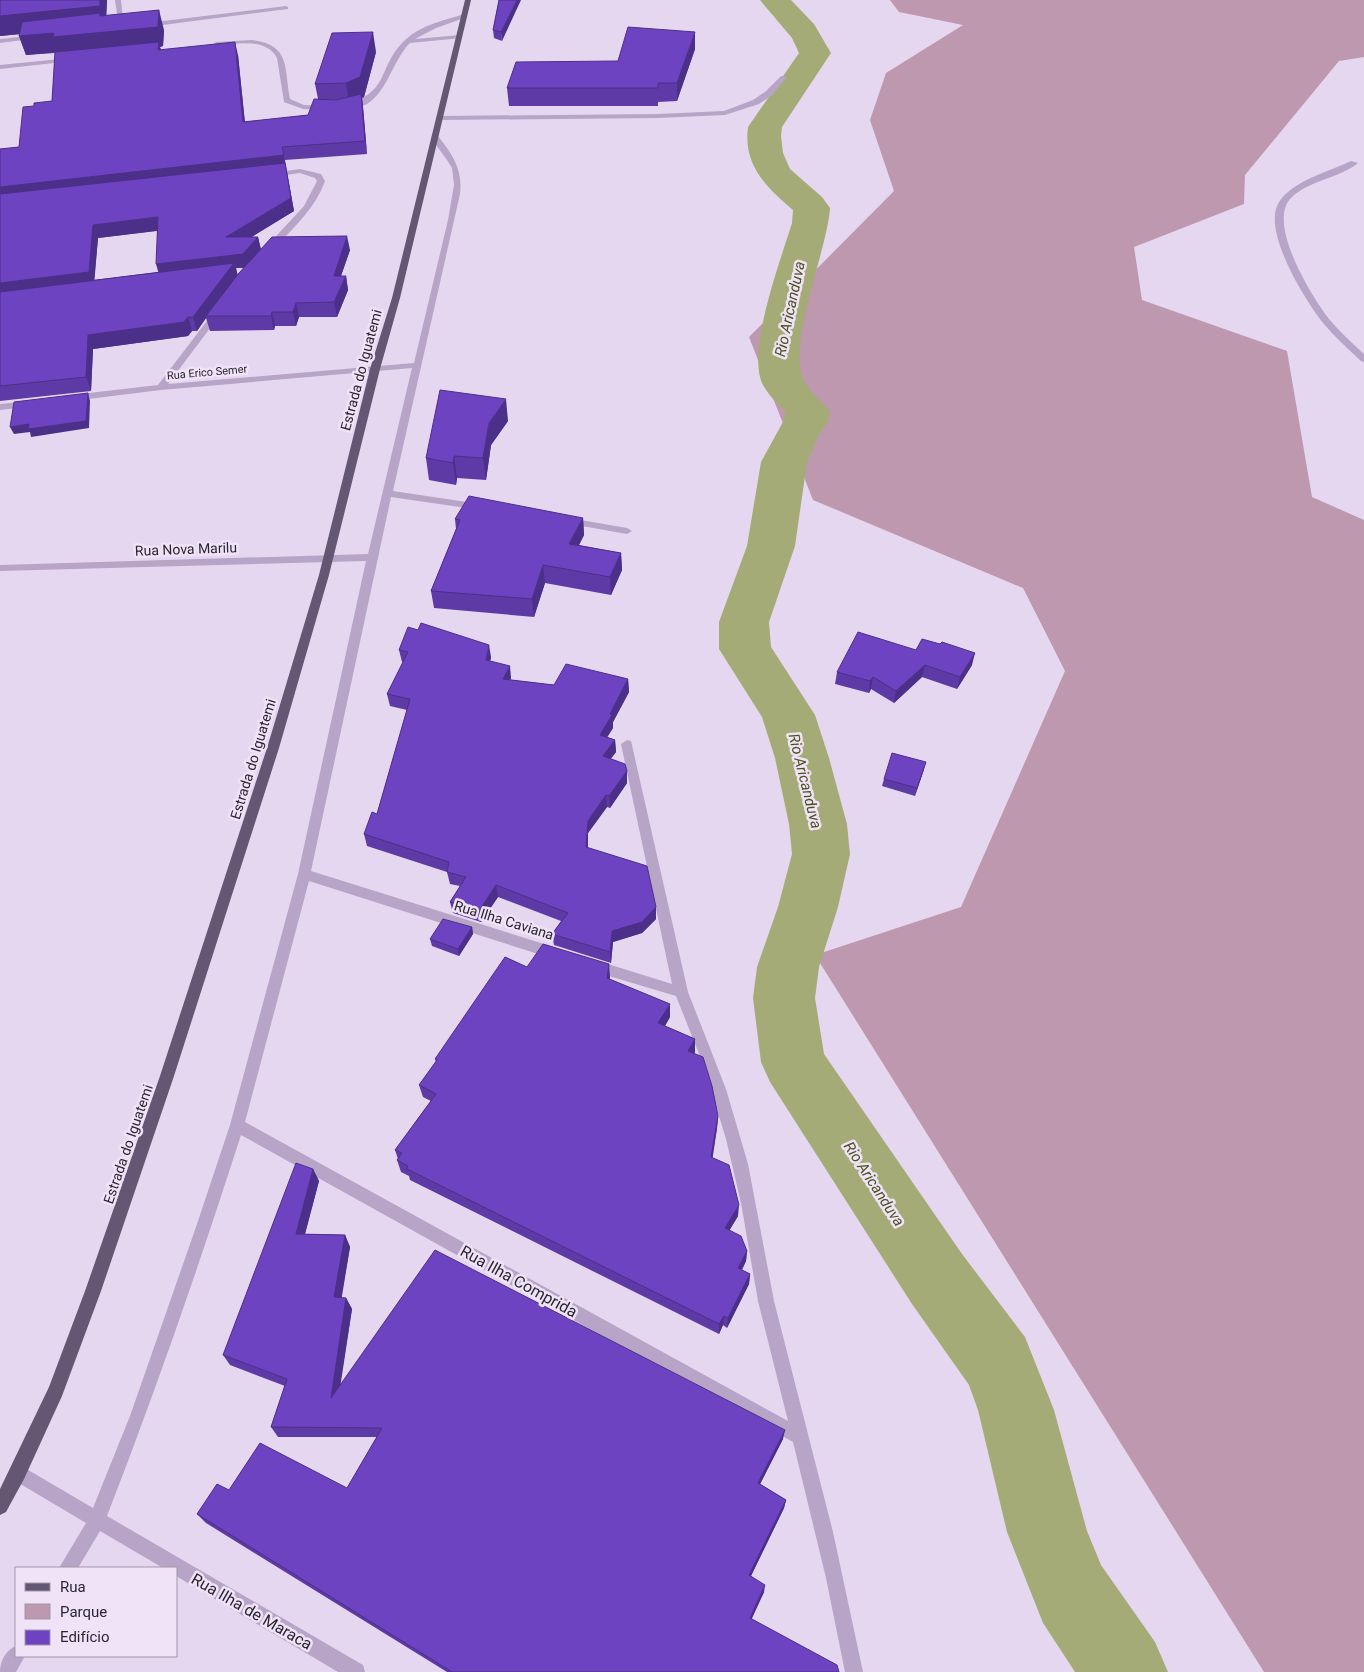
<svg xmlns="http://www.w3.org/2000/svg" width="1364" height="1672" font-family="Roboto,sans-serif">
	<rect width="100%" height="100%" fill="#e6d7f0"/>
	<path fill="#be98ae" d="M 890,0 L 1364,0 L 1364,57 L 1339,61 L 1245,175 L 1244,204 L 1134,247 L 1142,300 L 1287,351 L 1312,497 L 1364,520 L 1364,1672 L 1264,1672 L 815,955 L 961,907 L 1065,671 L 1023,588 L 813,500 L 749,337 L 894,191 L 870,120 L 886,73 L 963,25 L 899,12 Z"/>
	<g fill="none" stroke-linecap="round" stroke-linejoin="round">
		<path fill="#a5ab77" fill-rule="evenodd" d="M 760,0 L 791,0 L 814,24 L 831,53 L 782,127 L 781,136 L 783,153 L 790,169 L 822,197 L 830,208 C 828,248 785,349 805,382 C 811,393 823,402 830,412 L 828,422 L 820,433 L 807,462 L 795,546 L 769,622 L 771,647 L 815,715 L 829,758 L 847,824 L 850,854 L 838,907 L 819,967 L 815,998 L 824,1054 L 962,1254 L 1025,1337 L 1054,1410 L 1087,1531 L 1101,1565 L 1155,1642 L 1168,1672 L 1075,1672 L 1043,1623 L 1007,1532 L 978,1410 L 969,1385 L 912,1304 L 770,1082 L 761,1062 L 753,998 L 757,967 L 778,907 L 792,854 L 789,824 L 775,758 L 762,717 L 719,649 L 719,622 L 747,546 L 761,462 L 784,420 L 786,413 C 778,404 768,395 762,383 C 747,349 781,259 792,223 L 793,210 C 766,187 743,165 748,127 L 799,53 L 792,38 Z"/>
		<path fill="#b7a4c7" fill-rule="evenodd" d="M 115,0 L 121,0 L 124,29 L 119,28 Z
			M 286,6 L 288,7 L 288,9 L 147,27 L 144,25 L 147,23 Z
			M 465,14 L 467,15 L 467,17 L 436,28 L 415,39 L 460,35 L 462,36 L 462,38 L 410,43 C 388,65 385,112 344,109 L 344,105 C 392,92 376,68 405,40 C 421,25 444,20 465,14 Z
			M 37,35 L 40,37 L 39,38 L 0,43 L 0,39 Z
			M 252,40 C 291,45 284,68 290,99 L 304,105 L 330,106 L 330,110 L 303,109 L 284,102 L 277,58 C 266,37 235,44 216,46 L 213,44 L 216,42 Z
			M 70,58 L 72,59 L 72,61 L 0,69 L 0,65 Z
			M 781,76 L 787,77 L 772,95 L 759,104 L 725,115 L 658,118 L 440,120 L 436,118 L 440,116 L 658,114 L 724,111 L 753,100 L 766,91 Z
			M 432,136 L 438,136 C 453,155 463,170 460,194 L 393,491 L 480,504 L 485,507 L 480,510 L 391,497 L 311,871 L 557,948 L 562,950 L 564,954 L 562,958 L 557,960 L 309,881 L 245,1122 L 788,1421 L 758,1301 L 741,1203 L 726,1139 L 703,1064 L 676,996 L 592,971 L 587,969 L 585,965 L 587,961 L 592,959 L 672,984 L 621,744 L 627,740 L 631,741 L 688,992 L 726,1089 L 748,1164 L 774,1301 L 833,1532 L 863,1672 L 845,1672 L 826,1578 L 793,1442 L 241,1135 C 200,1263 156,1390 107,1516 L 363,1665 L 365,1672 L 338,1672 L 176,1576 L 176,1568 L 163,1568 L 100,1531 L 78,1568 L 59,1568 L 86,1523 L 12,1479 L 9,1473 L 12,1467 L 18,1464 L 93,1508 L 130,1416 L 196,1227 L 230,1125 L 298,874 L 366,561 L 0,571 L 0,565 L 368,554 L 412,368 L 161,390 L 72,401 L 67,398 L 72,395 L 158,385 L 216,309 L 219,308 L 223,311 L 168,384 L 414,363 L 448,220 L 454,185 L 452,168 L 447,160 L 431,138 Z
			M 1351,161 L 1358,163 C 1340,178 1309,180 1291,198 C 1266,223 1312,297 1329,319 C 1340,332 1352,343 1364,354 L 1364,362 L 1361,361 C 1348,349 1335,337 1323,323 C 1305,300 1261,230 1279,202 C 1294,180 1328,172 1351,161 Z
			M 300,169 L 321,174 L 325,181 C 315,209 292,229 272,251 L 266,251 L 266,247 L 304,206 L 317,181 L 315,178 L 300,173 L 271,177 L 267,175 L 271,173 Z
			M 30,401 L 33,402 L 33,406 L 0,410 L 0,404 Z
			M 569,518 L 627,528 L 632,531 L 627,534 L 565,523 L 564,521 Z
			M 16,1646 L 16,1656 L 25,1656 L 16,1672 L 0,1672 C 0,1661 6,1650 16,1646 Z"/>
		<path fill="#635774" fill-rule="evenodd" d="M 465,0 L 471,0 L 400,298 L 380,369 L 329,575 L 279,748 L 174,1076 L 101,1291 L 62,1396 L 24,1479 L 6,1512 L 0,1515 L 0,1489 L 49,1387 L 85,1291 L 160,1076 L 267,748 L 319,575 L 370,369 L 392,298 Z"/>
	</g>
	<path fill="#5e3aa7" fill-rule="evenodd" d="M 0,0 L 107,0 L 106,15 L 164,30 L 163,46 L 160,47 L 161,50 L 238,55 L 245,122 L 308,115 L 318,99 L 315,84 L 376,52 L 364,97 L 362,98 L 363,107 L 367,154 L 285,160 L 294,211 L 251,237 L 258,237 L 261,249 L 350,250 L 341,276 L 346,276 L 348,290 L 337,317 L 299,317 L 296,326 L 275,326 L 274,330 L 210,331 L 206,318 L 197,331 L 192,331 L 188,336 L 93,349 L 91,391 L 0,401 L 0,149 L 19,147 L 34,106 L 52,101 L 55,53 L 26,55 L 19,36 L 20,34 L 0,36 ZM 157,231 L 159,272 L 94,280 L 98,238 ZM 236,268 L 244,268 L 237,275 Z
		M 499,0 L 502,41 L 494,38 L 493,30 Z
		M 695,49 L 677,101 L 658,102 L 658,106 L 509,106 L 507,88 L 618,61 Z
		M 508,421 L 491,445 L 486,480 L 457,478 L 456,485 L 429,480 L 426,458 Z
		M 583,518 L 584,535 L 579,545 L 621,553 L 622,570 L 611,595 L 545,583 L 534,617 L 434,608 L 431,591 L 456,529 L 455,519 Z
		M 399,650 L 491,657 L 490,661 L 511,678 L 510,680 L 554,685 L 628,679 L 629,692 L 613,722 L 613,728 L 607,737 L 615,740 L 616,752 L 610,759 L 627,771 L 627,783 L 610,808 L 607,807 L 588,833 L 588,848 L 656,919 L 642,933 L 613,942 L 611,963 L 554,945 L 552,934 L 561,921 L 498,897 L 481,922 L 453,913 L 450,902 L 460,886 L 450,884 L 447,872 L 367,846 L 364,834 L 377,814 L 407,710 L 390,706 L 387,694 L 403,662 L 402,662 Z
		M 916,650 L 972,665 L 957,689 L 922,677 L 894,703 L 871,689 L 869,693 L 835,684 L 837,672 Z
		M 924,769 L 915,796 L 882,786 L 884,779 Z
		M 472,927 L 473,934 L 459,956 L 432,946 L 430,939 Z
		M 609,964 L 609,979 L 670,1017 L 665,1026 L 695,1039 L 695,1052 L 694,1053 L 718,1116 L 717,1128 L 712,1158 L 738,1216 L 729,1231 L 747,1251 L 746,1261 L 742,1270 L 750,1274 L 749,1284 L 727,1328 L 723,1325 L 719,1334 L 410,1180 L 409,1176 L 401,1172 L 397,1160 L 398,1159 L 395,1150 L 431,1101 L 423,1097 L 419,1085 L 436,1062 L 435,1059 L 527,967 Z
		M 313,1169 L 319,1181 L 305,1234 L 345,1235 L 350,1247 L 341,1298 L 346,1298 L 352,1309 L 340,1384 L 783,1439 L 760,1484 L 786,1500 L 784,1508 L 751,1576 L 764,1592 L 751,1619 L 839,1672 L 447,1672 L 206,1523 L 197,1514 L 229,1490 L 347,1488 L 377,1437 L 278,1437 L 271,1427 L 285,1386 L 230,1365 L 223,1355 Z"/>
	<path fill="#4c2f88" d="M 100,0 L 107,0 L 106,25 L 159,10 L 164,30 L 163,46 L 160,47 L 162,54 L 58,52 L 26,55 L 19,36 L 103,26 L 0,36 L 0,16 Z
		M 517,0 L 521,0 L 502,41 L 501,32 Z
		M 373,32 L 376,52 L 364,97 L 362,98 L 363,107 L 367,154 L 365,141 L 349,103 L 346,83 Z
		M 695,32 L 695,49 L 677,101 L 677,83 Z
		M 235,42 L 238,55 L 246,135 L 243,122 Z
		M 282,147 L 294,211 L 229,251 L 226,237 L 291,198 L 0,201 L 0,187 Z
		M 158,217 L 162,230 L 98,238 L 94,286 L 0,298 L 0,283 L 93,225 Z
		M 347,236 L 350,250 L 336,290 L 334,276 Z
		M 258,237 L 261,251 L 246,267 L 236,268 L 238,276 L 206,316 L 206,318 L 197,331 L 193,317 L 160,278 L 156,264 Z
		M 346,276 L 348,290 L 337,317 L 334,302 Z
		M 296,303 L 299,317 L 296,326 L 293,312 Z
		M 272,312 L 275,326 L 274,330 L 271,316 Z
		M 188,317 L 192,331 L 188,336 L 93,349 L 91,391 L 86,377 L 88,335 Z
		M 88,393 L 90,401 L 89,428 L 31,437 L 30,432 L 14,434 L 10,427 Z
		M 506,399 L 508,421 L 491,445 L 486,480 L 483,458 L 489,423 Z
		M 454,456 L 457,478 L 456,485 L 453,463 Z
		M 583,518 L 584,535 L 571,561 L 569,544 Z
		M 621,553 L 622,570 L 611,595 L 610,577 Z
		M 543,565 L 545,583 L 534,617 L 532,599 Z
		M 489,645 L 491,657 L 488,672 L 486,660 Z
		M 975,653 L 972,665 L 957,689 L 960,677 Z
		M 925,665 L 922,677 L 894,703 L 896,691 Z
		M 510,666 L 511,678 L 504,691 L 503,679 Z
		M 873,677 L 871,689 L 869,693 L 870,681 Z
		M 628,679 L 629,692 L 613,722 L 613,728 L 601,747 L 600,735 L 610,714 Z
		M 615,740 L 616,752 L 604,768 L 603,756 Z
		M 926,762 L 924,769 L 915,796 L 917,788 Z
		M 627,771 L 627,783 L 610,808 L 609,796 Z
		M 606,795 L 607,807 L 588,833 L 587,859 L 586,847 L 588,821 Z
		M 496,885 L 498,897 L 481,922 L 479,911 Z
		M 656,907 L 656,919 L 642,933 L 613,942 L 611,963 L 610,952 L 612,931 Z
		M 472,927 L 473,934 L 459,956 L 458,949 Z
		M 609,964 L 610,977 L 608,991 L 607,978 Z
		M 670,1004 L 670,1017 L 659,1036 L 658,1023 Z
		M 695,1039 L 695,1052 L 688,1063 L 688,1051 Z
		M 718,1116 L 717,1128 L 711,1169 L 711,1157 Z
		M 313,1169 L 319,1181 L 302,1245 L 296,1234 Z
		M 739,1205 L 738,1216 L 724,1239 L 725,1228 Z
		M 345,1235 L 350,1247 L 340,1308 L 334,1297 Z
		M 747,1251 L 746,1261 L 737,1279 L 738,1268 Z
		M 750,1274 L 749,1284 L 727,1328 L 728,1318 Z
		M 346,1298 L 352,1309 L 337,1408 L 331,1398 Z
		M 724,1316 L 723,1325 L 719,1334 L 719,1324 Z
		M 785,1430 L 783,1439 L 756,1492 L 758,1483 Z
		M 786,1500 L 784,1508 L 748,1582 L 749,1575 Z
		M 765,1585 L 764,1592 L 749,1625 L 750,1618 Z"/>
	<path fill="#6d43c2" stroke="#4c2f88" d="M 0,0 L 100,0 L 100,6 L 0,16 Z
		M 499,0 L 517,0 L 501,32 L 493,30 Z
		M 159,10 L 158,27 L 53,37 L 54,33 L 19,36 L 22,22 L 100,13 L 100,16 Z
		M 628,27 L 695,32 L 677,83 L 658,83 L 658,88 L 507,88 L 516,62 L 618,61 Z
		M 373,32 L 360,77 L 346,83 L 315,84 L 332,33 Z
		M 159,42 L 158,50 L 235,42 L 243,122 L 308,115 L 314,99 L 336,100 L 361,94 L 365,141 L 282,147 L 284,155 L 0,187 L 0,149 L 19,147 L 23,107 L 34,106 L 34,103 L 52,101 L 55,52 Z
		M 285,163 L 291,198 L 226,237 L 258,237 L 243,254 L 156,264 L 158,217 L 93,225 L 89,272 L 0,283 L 0,194 Z
		M 347,236 L 334,276 L 346,276 L 334,302 L 296,303 L 293,312 L 272,312 L 271,316 L 206,316 L 239,273 L 272,237 Z
		M 234,263 L 193,317 L 188,317 L 184,322 L 88,335 L 86,377 L 0,386 L 0,292 Z
		M 440,390 L 506,399 L 489,423 L 483,458 L 454,456 L 453,463 L 426,458 Z
		M 88,393 L 86,421 L 28,429 L 29,424 L 10,427 L 14,402 Z
		M 469,496 L 583,518 L 569,544 L 621,553 L 610,577 L 543,565 L 532,599 L 431,591 L 460,520 L 455,519 Z
		M 421,623 L 489,645 L 486,660 L 510,666 L 503,679 L 554,685 L 566,664 L 628,679 L 610,714 L 612,715 L 600,735 L 615,740 L 603,756 L 625,764 L 627,771 L 609,796 L 606,795 L 588,821 L 586,847 L 647,866 L 656,907 L 642,922 L 612,931 L 610,952 L 552,934 L 568,913 L 496,885 L 479,911 L 450,902 L 466,877 L 447,872 L 449,862 L 364,834 L 372,812 L 377,814 L 410,699 L 387,694 L 408,652 L 399,650 L 408,627 L 418,630 Z
		M 858,632 L 916,650 L 922,639 L 940,644 L 942,642 L 975,653 L 960,677 L 925,665 L 896,691 L 873,677 L 870,681 L 837,672 Z
		M 892,753 L 926,762 L 917,788 L 884,779 Z
		M 443,919 L 472,927 L 458,949 L 430,939 Z
		M 543,944 L 609,964 L 607,978 L 670,1004 L 658,1023 L 695,1039 L 688,1051 L 703,1057 L 712,1086 L 718,1116 L 711,1157 L 729,1165 L 739,1205 L 725,1228 L 741,1236 L 747,1251 L 738,1268 L 750,1274 L 728,1318 L 724,1316 L 719,1324 L 407,1169 L 408,1166 L 397,1160 L 402,1153 L 395,1150 L 436,1094 L 419,1085 L 437,1060 L 435,1059 L 505,957 L 527,967 Z
		M 296,1163 L 313,1169 L 296,1234 L 345,1235 L 334,1297 L 346,1298 L 331,1398 L 435,1250 L 785,1430 L 758,1483 L 786,1500 L 749,1575 L 765,1585 L 750,1618 L 837,1665 L 839,1672 L 452,1672 L 197,1514 L 217,1484 L 229,1490 L 260,1443 L 347,1488 L 382,1428 L 271,1427 L 287,1379 L 223,1355 Z"/>
	<g text-anchor="middle" stroke-width="5" stroke-linejoin="round" paint-order="stroke">
		<g font-size="11" fill="#2b2532" stroke="#f0e3f8">
			<text transform="translate(207 372) rotate(-5)" y="4">Rua Erico Semer</text>
		</g>
		<g font-size="14" fill="#2b2532" stroke="#f0e3f8">
			<text transform="translate(361 370) rotate(-75)" y="5">Estrada do Iguatemi</text>
			<text transform="translate(186 549) rotate(-2)" y="5">Rua Nova Marilu</text>
			<text transform="translate(253 759) rotate(-73)" y="5">Estrada do Iguatemi</text>
			<text transform="translate(504 920) rotate(17)" y="5">Rua Ilha Caviana</text>
			<text transform="translate(128 1144) rotate(-71)" y="5">Estrada do Iguatemi</text>
		</g>
		<g font-size="15" font-style="italic" fill="#4a521d" stroke="#f0e3f8">
			<text transform="translate(790 309) rotate(-78)" y="5">Rio Aricanduva</text>
			<text transform="translate(805 781) rotate(76)" y="5">Rio Aricanduva</text>
			<text transform="translate(874 1184) rotate(57)" y="5">Rio Aricanduva</text>
		</g>
		<g font-size="16" fill="#2b2532" stroke="#f0e3f8">
			<text transform="translate(519 1281) rotate(29)" y="6">Rua Ilha Comprida</text>
			<text transform="translate(252 1611) rotate(30)" y="6">Rua Ilha de Maraca</text>
		</g>
	</g>
	<rect x="15" y="1567" width="162" height="90" fill="#f0e3f8" stroke="#a197a9"/>
	<rect x="25" y="1583" width="25" height="8" fill="#635774" stroke="#a197a9"/>
	<text x="60" y="1592" font-size="15" fill="#2b2532">Rua</text>
	<rect x="25" y="1604" width="25" height="15" fill="#be98ae" stroke="#a197a9"/>
	<text x="60" y="1617" font-size="15" fill="#2b2532">Parque</text>
	<rect x="25" y="1630" width="25" height="15" fill="#6d43c2" stroke="#a197a9"/>
	<text x="60" y="1642" font-size="15" fill="#2b2532">Edifício</text>
</svg>
